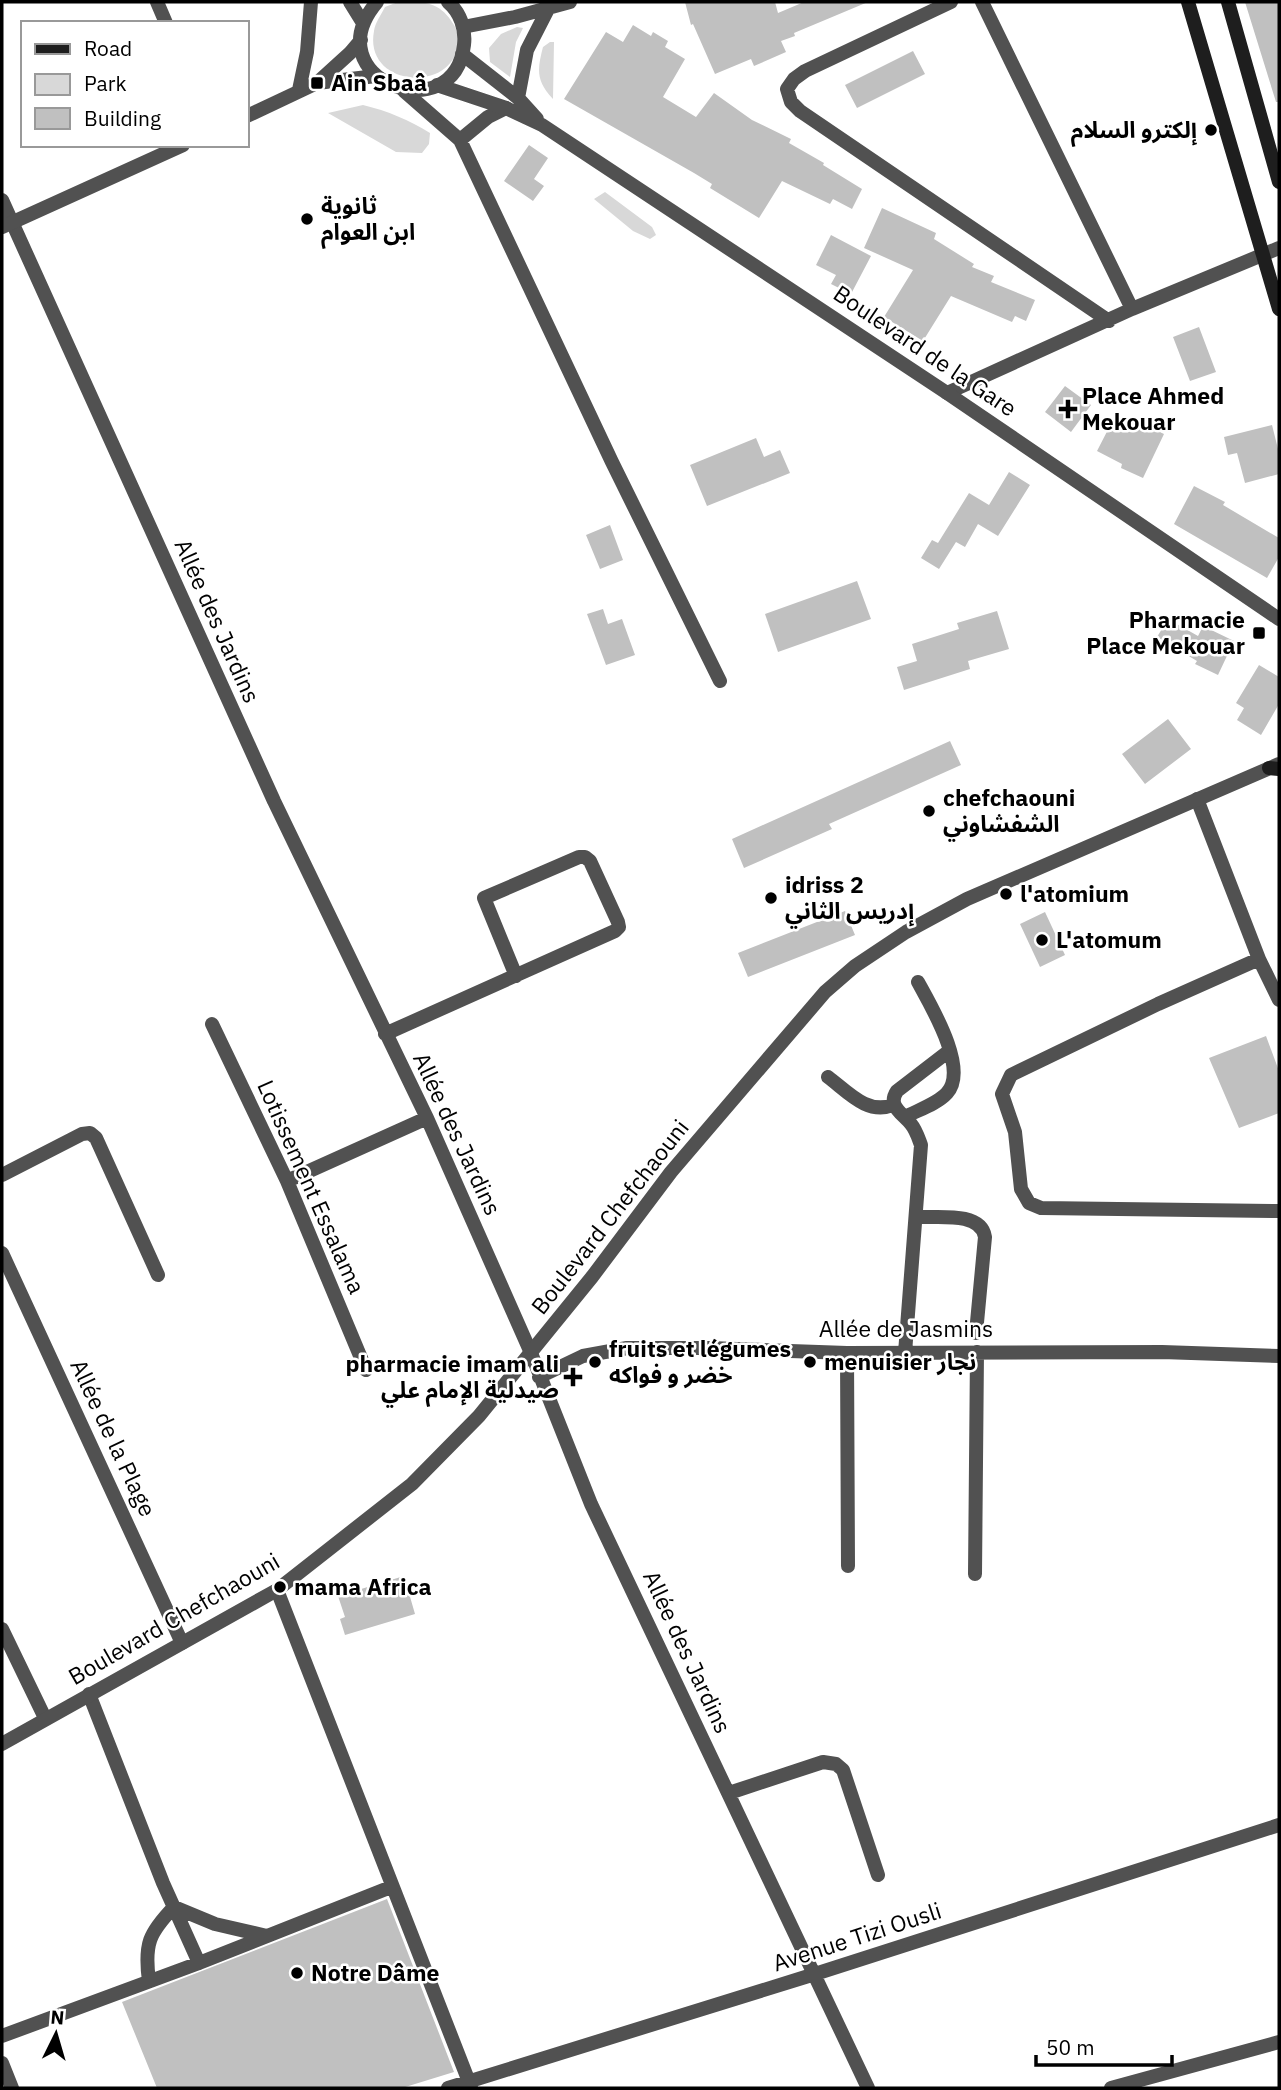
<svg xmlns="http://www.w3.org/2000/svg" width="1281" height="2090" font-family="'IBM Plex Sans','Noto Sans Arabic',sans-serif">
	<rect width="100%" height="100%" fill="#fff"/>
	<path fill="#d8d8d8" d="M 398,2 C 424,2 439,0 454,25 C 457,30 458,35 458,40 C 458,94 363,89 374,31 C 375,23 381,15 385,7 Z
		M 517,27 L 523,28 L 516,42 L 510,77 L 490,62 L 489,48 L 501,34 Z
		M 550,42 L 554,42 L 553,99 C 536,81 537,70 543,47 Z
		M 363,105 C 388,111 409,120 430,133 L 429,144 L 422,153 L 396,152 L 328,113 Z
		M 605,192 L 652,227 L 656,235 L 650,239 L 633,231 L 594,199 Z"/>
	<path fill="#c0c0c0" d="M 685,2 L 775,2 L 778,13 L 804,2 L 868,2 L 794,33 L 795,36 L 781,41 L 786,52 L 754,66 L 751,59 L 715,74 L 693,24 L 691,25 Z
		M 1245,2 L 1279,2 L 1279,102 L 1276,102 Z
		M 633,25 L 651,36 L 653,32 L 668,41 L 665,47 L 685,59 L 663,97 L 696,117 L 714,93 L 752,120 L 791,139 L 789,143 L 824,163 L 823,165 L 862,189 L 852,209 L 833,199 L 830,204 L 782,181 L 759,218 L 710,188 L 712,184 L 694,173 L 564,99 L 606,32 L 623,42 Z
		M 913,51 L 925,74 L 857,108 L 845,85 Z
		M 529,145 L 548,158 L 534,179 L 544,186 L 533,201 L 504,181 Z
		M 882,208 L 936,233 L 934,239 L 974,264 L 972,267 L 994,276 L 991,282 L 1035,300 L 1026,321 L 1015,316 L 1012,322 L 951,296 L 923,341 L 884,317 L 913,270 L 864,248 Z
		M 831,235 L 871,256 L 851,294 L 831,284 L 836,275 L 816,265 Z
		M 1199,327 L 1216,372 L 1190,381 L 1173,337 Z
		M 1065,386 L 1091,405 L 1071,432 L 1045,412 Z
		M 1115,416 L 1139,428 L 1141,423 L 1164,434 L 1143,478 L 1121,468 L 1122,464 L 1097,451 Z
		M 1272,425 L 1279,453 L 1279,474 L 1245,483 L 1237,453 L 1228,455 L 1224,437 Z
		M 756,438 L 764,457 L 780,450 L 790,473 L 707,506 L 690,465 Z
		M 1009,472 L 1030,485 L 998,536 L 978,524 L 965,547 L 956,542 L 939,569 L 921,558 L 932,540 L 938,543 L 969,493 L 989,505 Z
		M 1194,486 L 1225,502 L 1223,505 L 1279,538 L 1279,557 L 1267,578 L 1174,524 Z
		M 610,525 L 623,560 L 600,569 L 586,535 Z
		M 857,581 L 871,619 L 778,652 L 765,614 Z
		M 603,609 L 608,624 L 622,619 L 635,655 L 606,665 L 587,614 Z
		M 997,611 L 1009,649 L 968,661 L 970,669 L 904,690 L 897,667 L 917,661 L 912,644 L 959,629 L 957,623 Z
		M 1168,619 L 1198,636 L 1203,626 L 1234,641 L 1218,675 L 1195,664 L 1197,661 L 1157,637 Z
		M 1259,665 L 1279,677 L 1279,704 L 1261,735 L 1237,720 L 1244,708 L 1236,703 Z
		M 1168,719 L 1191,749 L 1145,784 L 1122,754 Z
		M 950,741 L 961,765 L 829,824 L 832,829 L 744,868 L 732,839 Z
		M 845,911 L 855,935 L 748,977 L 738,953 Z
		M 1045,912 L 1065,955 L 1040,967 L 1020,924 Z
		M 1266,1036 L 1279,1071 L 1279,1113 L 1239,1128 L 1209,1058 Z
		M 404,1576 L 415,1614 L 345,1635 L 340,1619 L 345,1617 L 338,1596 Z
		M 387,1899 L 454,2072 L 402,2088 L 157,2088 L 122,2002 Z"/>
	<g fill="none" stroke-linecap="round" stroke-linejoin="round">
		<path stroke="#515151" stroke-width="14" d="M 157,2 L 166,23
			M 951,2 L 805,71 L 794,79 L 787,89 L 791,102 L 800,111 L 1109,321
			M 982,2 L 1132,309
			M 404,91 L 460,140 L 612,462 L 720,681
			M 460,140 L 488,117 L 506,108
			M 2,200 L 274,801 L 427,1118 L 531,1353 L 591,1504 L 868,2088
			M 947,393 L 1132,309 L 1279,248
			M 1197,799 L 1259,959 L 1279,1000
			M 1259,959 L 1158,1004 L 1011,1075 L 1002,1094 L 1015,1132 L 1021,1189 L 1029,1203 L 1041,1208 L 1279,1211
			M 212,1024 L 287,1181 L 366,1370
			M 385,1034 L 615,931 L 619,927 L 618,922 L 590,861 L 585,857 L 579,857 L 484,898 L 516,976
			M 828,1077 C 848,1092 867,1115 893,1105
			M 905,1117 C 918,1110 937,1104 947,1093 C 969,1069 931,1006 918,982
			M 2,1175 L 82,1134 L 90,1133 L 96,1138 L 158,1275
			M 287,1181 L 427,1118
			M 916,1217 C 937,1218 981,1211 985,1237 L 976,1333
			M 2,1253 L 182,1643
			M 847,1353 L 848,1566
			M 905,1353 L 921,1145 C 918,1137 916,1130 911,1124 C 902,1113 887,1106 897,1091 L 949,1051
			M 539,1377 L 583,1356 L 627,1348 L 710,1348 L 847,1353 L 1162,1352 L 1279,1356
			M 975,1574 L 977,1352
			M 277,1590 L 471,2087
			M 2,1629 L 45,1718
			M 89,1694 L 163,1883 L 199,1963
			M 729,1793 L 823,1762 L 836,1764 L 843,1770 L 878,1875
			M 149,1981 C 144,1944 149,1933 174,1907 L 215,1924 L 267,1936
			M 2,2036 L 199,1963 L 391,1887
			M 2,2063 L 12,2088
			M 448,2088 L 815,1974 L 1279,1825
			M 1111,2088 L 1279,2042"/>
		<path stroke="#515151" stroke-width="14" d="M 350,2 L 363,23
			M 377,2 C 312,79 454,132 464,45 C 466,29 460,12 448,2
			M 463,27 L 515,17 L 570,2
			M 462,54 L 518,98 L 537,119
			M 317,83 L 350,53 L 361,40
			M 437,85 L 506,108 L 542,125 L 947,393 L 1279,619
			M 299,90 L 307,52 L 311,2
			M 518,98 L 527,50 L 548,9
			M 247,116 L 317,83 L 376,76
			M 2,227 L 183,145
			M 2,1744 L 277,1590 L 412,1484 L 479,1416 L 592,1277 L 671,1172 L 825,992 L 855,966 L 906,932 L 967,899 L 1279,764"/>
		<path stroke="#1e1e1e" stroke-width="14" d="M 1188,2 L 1279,309
			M 1228,2 L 1279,182
			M 1269,768 L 1279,769"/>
	</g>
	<g fill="#000" stroke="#fff" stroke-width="2.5">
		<rect x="310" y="76" width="14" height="14" rx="3.5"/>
		<circle cx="1211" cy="130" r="7"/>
		<circle cx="307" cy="219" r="7"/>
		<path d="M1064.5 398.5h7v7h7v7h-7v7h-7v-7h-7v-7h7z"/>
		<rect x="1252" y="626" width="14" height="14" rx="3.5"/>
		<circle cx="929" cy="811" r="7"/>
		<circle cx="1006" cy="894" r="7"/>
		<circle cx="771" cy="898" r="7"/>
		<circle cx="1042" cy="940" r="7"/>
		<circle cx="595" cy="1362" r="7"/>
		<circle cx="810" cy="1362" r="7"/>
		<path d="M569.5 1366.5h7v7h7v7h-7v7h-7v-7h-7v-7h7z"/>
		<circle cx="280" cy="1587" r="7"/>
		<circle cx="297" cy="1973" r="7"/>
	</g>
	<g text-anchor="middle" stroke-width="5" stroke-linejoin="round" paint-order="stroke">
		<g font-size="23" font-weight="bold" fill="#000" stroke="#fff" text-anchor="start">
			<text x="331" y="91">Ain Sbaâ</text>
			<text x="1197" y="138" text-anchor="end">إلكترو السلام</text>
			<text x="321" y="214">ثانوية<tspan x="321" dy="26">ابن العوام</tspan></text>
			<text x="1082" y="404">Place Ahmed<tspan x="1082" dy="26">Mekouar</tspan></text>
			<text x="1245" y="628" text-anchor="end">Pharmacie<tspan x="1245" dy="26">Place Mekouar</tspan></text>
			<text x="943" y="806">chefchaouni<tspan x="943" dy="26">الشفشاوني</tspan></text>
			<text x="785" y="893">idriss 2<tspan x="785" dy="26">إدريس الثاني</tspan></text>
			<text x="1020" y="902">l'atomium</text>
			<text x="1056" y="948">L'atomum</text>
			<text x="609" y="1357">fruits et légumes<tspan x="609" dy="26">خضر و فواكه</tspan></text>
			<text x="824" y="1370">menuisier نجار</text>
			<text x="559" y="1372" text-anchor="end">pharmacie imam ali<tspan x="559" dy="26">صيدلية الإمام علي</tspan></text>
			<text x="294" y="1595">mama Africa</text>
			<text x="311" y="1981">Notre Dâme</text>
		</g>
		<g font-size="23" fill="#000" stroke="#fff">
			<text transform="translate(925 351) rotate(34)" y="8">Boulevard de la Gare</text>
			<text transform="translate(217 621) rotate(66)" y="8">Allée des Jardins</text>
			<text transform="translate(457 1134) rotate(65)" y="8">Allée des Jardins</text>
			<text transform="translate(311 1187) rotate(66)" y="8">Lotissement Essalama</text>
			<text transform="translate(610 1217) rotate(-52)" y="8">Boulevard Chefchaouni</text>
			<text x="906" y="1337">Allée de Jasmins</text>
			<text transform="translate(113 1438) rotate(65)" y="8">Allée de la Plage</text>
			<text transform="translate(174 1619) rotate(-30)" y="8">Boulevard Chefchaouni</text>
			<text transform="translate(687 1652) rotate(65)" y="8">Allée des Jardins</text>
			<text transform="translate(857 1937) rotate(-18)" y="8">Avenue Tizi Ousli</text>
		</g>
	</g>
	<rect width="1281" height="2090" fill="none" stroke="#000000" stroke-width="7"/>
	<rect x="21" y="21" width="228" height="126" fill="#ffffff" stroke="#999999" stroke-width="2"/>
	<rect x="35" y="44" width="35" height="10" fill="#1e1e1e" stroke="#999999" stroke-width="2"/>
	<text x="84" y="56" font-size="21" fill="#000000">Road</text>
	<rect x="35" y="74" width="35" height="21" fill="#d8d8d8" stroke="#999999" stroke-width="2"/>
	<text x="84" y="91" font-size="21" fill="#000000">Park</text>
	<rect x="35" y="108" width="35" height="21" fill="#c0c0c0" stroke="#999999" stroke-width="2"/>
	<text x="84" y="126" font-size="21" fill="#000000">Building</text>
	<g transform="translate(56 2034) rotate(5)" stroke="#ffffff" stroke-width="5" paint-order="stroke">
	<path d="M0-5L12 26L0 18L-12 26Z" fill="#000000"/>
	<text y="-10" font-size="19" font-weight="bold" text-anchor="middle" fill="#000000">N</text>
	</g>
	<path d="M1036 2055v10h136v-10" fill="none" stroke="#000000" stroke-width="3.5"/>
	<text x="1046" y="2055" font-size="21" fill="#000000" stroke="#ffffff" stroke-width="5" paint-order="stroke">50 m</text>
</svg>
